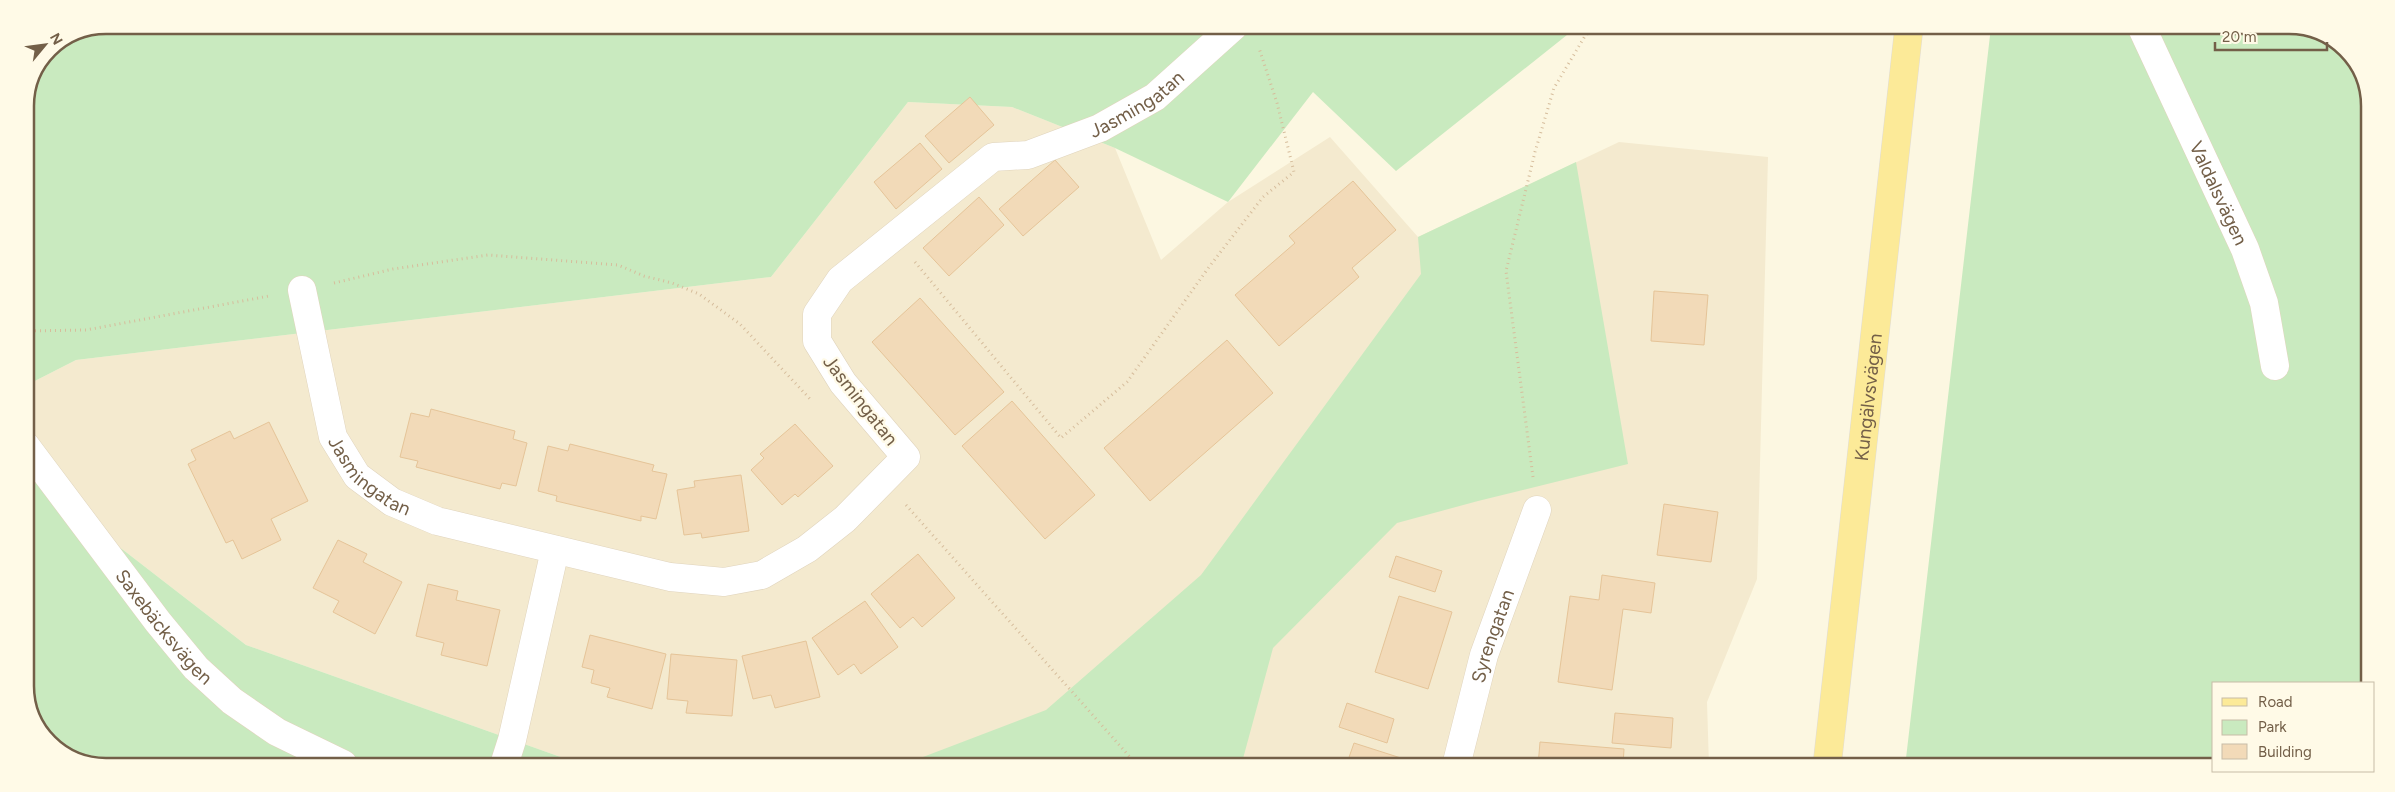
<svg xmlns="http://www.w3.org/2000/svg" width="2395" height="792" font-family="Figtree,sans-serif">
	<rect width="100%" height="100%" fill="#fcf7e1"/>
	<path fill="#f4eacf" d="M 908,102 L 1012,107 L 1115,148 L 1161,260 L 1228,202 L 1330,137 L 1418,237 L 1619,142 L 1768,157 L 1757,579 L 1707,702 L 1709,766 L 583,765 L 246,645 L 25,474 L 25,386 L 76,360 L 771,277 Z"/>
	<path fill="#c9eabf" d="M 106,25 L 1577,27 L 1396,171 L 1313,92 L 1228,202 L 1115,148 L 1012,107 L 908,102 L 771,277 L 76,360 L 25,386 L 25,106 L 49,49 Z
		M 1991,27 L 2310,28 L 2353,57 L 2370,101 L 2367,683 L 2214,683 L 2214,767 L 1905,767 Z
		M 1576,162 L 1628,464 L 1478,501 L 1397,523 L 1273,648 L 1241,766 L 902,765 L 1046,710 L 1201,575 L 1421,274 L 1418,237 Z
		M 25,474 L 246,645 L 583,765 L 85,764 L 42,735 L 25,691 Z"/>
	<path fill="#f2dab8" stroke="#e5c498" d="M 970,97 L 994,125 L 949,163 L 925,136 Z
		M 920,143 L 942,169 L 896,209 L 874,182 Z
		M 1055,160 L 1079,187 L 1023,236 L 999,209 Z
		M 1353,181 L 1396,230 L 1352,268 L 1359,277 L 1279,346 L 1235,295 L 1295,243 L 1289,236 Z
		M 979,197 L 1004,225 L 949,276 L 923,248 Z
		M 1654,291 L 1708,295 L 1704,345 L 1651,341 Z
		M 920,298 L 1004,392 L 955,435 L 872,342 Z
		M 1227,340 L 1273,393 L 1150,501 L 1104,448 Z
		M 1012,401 L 1095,495 L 1045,539 L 962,446 Z
		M 431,409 L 515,431 L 513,439 L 527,443 L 516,486 L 502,483 L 500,489 L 416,467 L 418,461 L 400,457 L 411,413 L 429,417 Z
		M 269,422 L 308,501 L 271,519 L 281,540 L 242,559 L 233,540 L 226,543 L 188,464 L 196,460 L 191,450 L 230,431 L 234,439 Z
		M 795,424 L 833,466 L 798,497 L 795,494 L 782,505 L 751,470 L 764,458 L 760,454 Z
		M 570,444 L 654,465 L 652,471 L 667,474 L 656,519 L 641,516 L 641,521 L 556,501 L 557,496 L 538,491 L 548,446 L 568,451 Z
		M 741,475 L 749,531 L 702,538 L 701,533 L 684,535 L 677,490 L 695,487 L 694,481 Z
		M 1664,504 L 1718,512 L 1711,562 L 1657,555 Z
		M 338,540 L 367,554 L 363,562 L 402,582 L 375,634 L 333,612 L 339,601 L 313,588 Z
		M 918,554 L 955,598 L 922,627 L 913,617 L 900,628 L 871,594 Z
		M 1396,556 L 1442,571 L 1435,592 L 1389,577 Z
		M 1602,575 L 1655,583 L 1651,613 L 1623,609 L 1612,690 L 1558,682 L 1570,596 L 1599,600 Z
		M 428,584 L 458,591 L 456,600 L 500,610 L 487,666 L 441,655 L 444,643 L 416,636 Z
		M 1399,596 L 1452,612 L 1428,689 L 1375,672 Z
		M 865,601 L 898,647 L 861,674 L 854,664 L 838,675 L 812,638 Z
		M 590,635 L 666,654 L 652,709 L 607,697 L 610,688 L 591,683 L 594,670 L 582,667 Z
		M 806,641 L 820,697 L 775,708 L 771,695 L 753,699 L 742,656 Z
		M 671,654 L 737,660 L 732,716 L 686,713 L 688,701 L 667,699 Z
		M 1347,703 L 1394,719 L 1387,743 L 1339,727 Z
		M 1615,713 L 1673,718 L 1671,748 L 1612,743 Z
		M 1540,742 L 1624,749 L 1623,766 L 1538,766 Z
		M 1354,743 L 1404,759 L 1401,766 L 1346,766 Z"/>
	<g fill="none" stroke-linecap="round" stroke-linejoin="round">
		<defs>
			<g id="minor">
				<path id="s1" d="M 2142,28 L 2245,249 L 2264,303 L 2275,366"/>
				<path id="s2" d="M 302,290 L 333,437 L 357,476 L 392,502 L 437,521 L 670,577 L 724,582 L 762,575 L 807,549 L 845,519 L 906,457 L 843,383 L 817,341 L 817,314 L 840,280 L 993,157 L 1028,155 L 1100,128 L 1155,97 L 1234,26"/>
				<path id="s3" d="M 25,445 L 158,622 L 196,668 L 232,701 L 277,732 L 343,764"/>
				<path d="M 504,765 L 512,740 L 555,550"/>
				<path id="s4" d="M 1456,766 L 1484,655 L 1537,510"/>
			</g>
			<g id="major">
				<path id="s5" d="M 1827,766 L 1909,27"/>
			</g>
		</defs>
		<use href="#minor" stroke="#e0d4bd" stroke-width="29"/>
		<use href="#major" stroke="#e0dcd7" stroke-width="29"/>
		<path stroke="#d6bd9c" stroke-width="3" stroke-dasharray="1 4" stroke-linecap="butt" d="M 915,262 L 1061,438 L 1127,382 L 1209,267 L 1263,197 L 1294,172 L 1277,103 L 1259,48
			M 334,283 L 393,269 L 488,255 L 618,265 L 644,276 L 672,283 L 699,294 L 740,324 L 811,400
			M 25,331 L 86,330 L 269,296
			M 1533,477 L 1506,271 L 1535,152 L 1554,88 L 1585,36 L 1595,27
			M 906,505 L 1138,766"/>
		<use href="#minor" stroke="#fff" stroke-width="28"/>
		<use href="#major" stroke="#fcea98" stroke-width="28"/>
	</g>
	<g text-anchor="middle" stroke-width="4.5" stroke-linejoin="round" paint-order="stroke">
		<g font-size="19" fill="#735f48" stroke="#fffae7">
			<text dy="7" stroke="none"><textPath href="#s2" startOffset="1375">Jasmingatan</textPath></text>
			<text dy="7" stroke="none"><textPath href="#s1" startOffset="182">Valdalsvägen</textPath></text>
			<text dy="7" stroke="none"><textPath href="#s5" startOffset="371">Kungälvsvägen</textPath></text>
			<text transform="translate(861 400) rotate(52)" y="7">Jasmingatan</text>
			<text dy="7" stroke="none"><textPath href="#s2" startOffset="205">Jasmingatan</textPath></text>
			<text dy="7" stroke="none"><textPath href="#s3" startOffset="229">Saxebäcksvägen</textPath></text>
			<text dy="7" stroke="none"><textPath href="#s4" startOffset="135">Syrengatan</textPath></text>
		</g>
	</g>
	<path d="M0 0H2395V792H0ZM106 34H2289A72 72 0 0 1 2361 106V686A72 72 0 0 1 2289 758H106A72 72 0 0 1 34 686V106A72 72 0 0 1 106 34Z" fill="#fffae7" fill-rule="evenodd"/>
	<path fill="none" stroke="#735f48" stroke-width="2.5" d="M106 34H2289A72 72 0 0 1 2361 106V686A72 72 0 0 1 2289 758H106A72 72 0 0 1 34 686V106A72 72 0 0 1 106 34Z"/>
	<rect x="2212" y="682" width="162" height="90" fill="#fffae7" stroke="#c7bca7"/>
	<rect x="2222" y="698" width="25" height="8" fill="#fcea98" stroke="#c7bca7"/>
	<text x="2258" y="707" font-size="15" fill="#735f48">Road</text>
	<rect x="2222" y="720" width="25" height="15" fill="#c9eabf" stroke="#c7bca7"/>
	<text x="2258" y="732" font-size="15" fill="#735f48">Park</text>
	<rect x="2222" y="744" width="25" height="15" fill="#f2dab8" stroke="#c7bca7"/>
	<text x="2258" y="757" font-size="15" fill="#735f48">Building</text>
	<g transform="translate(45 45) rotate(61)" stroke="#fffae7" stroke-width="4" paint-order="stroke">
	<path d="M0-4L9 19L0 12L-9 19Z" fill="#735f48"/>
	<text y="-8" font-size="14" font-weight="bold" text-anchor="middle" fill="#735f48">N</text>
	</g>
	<path d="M2215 42v8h112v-8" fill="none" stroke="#735f48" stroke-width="2.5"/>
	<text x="2222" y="42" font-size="15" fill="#735f48" stroke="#fffae7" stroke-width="4" paint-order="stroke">20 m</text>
</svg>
